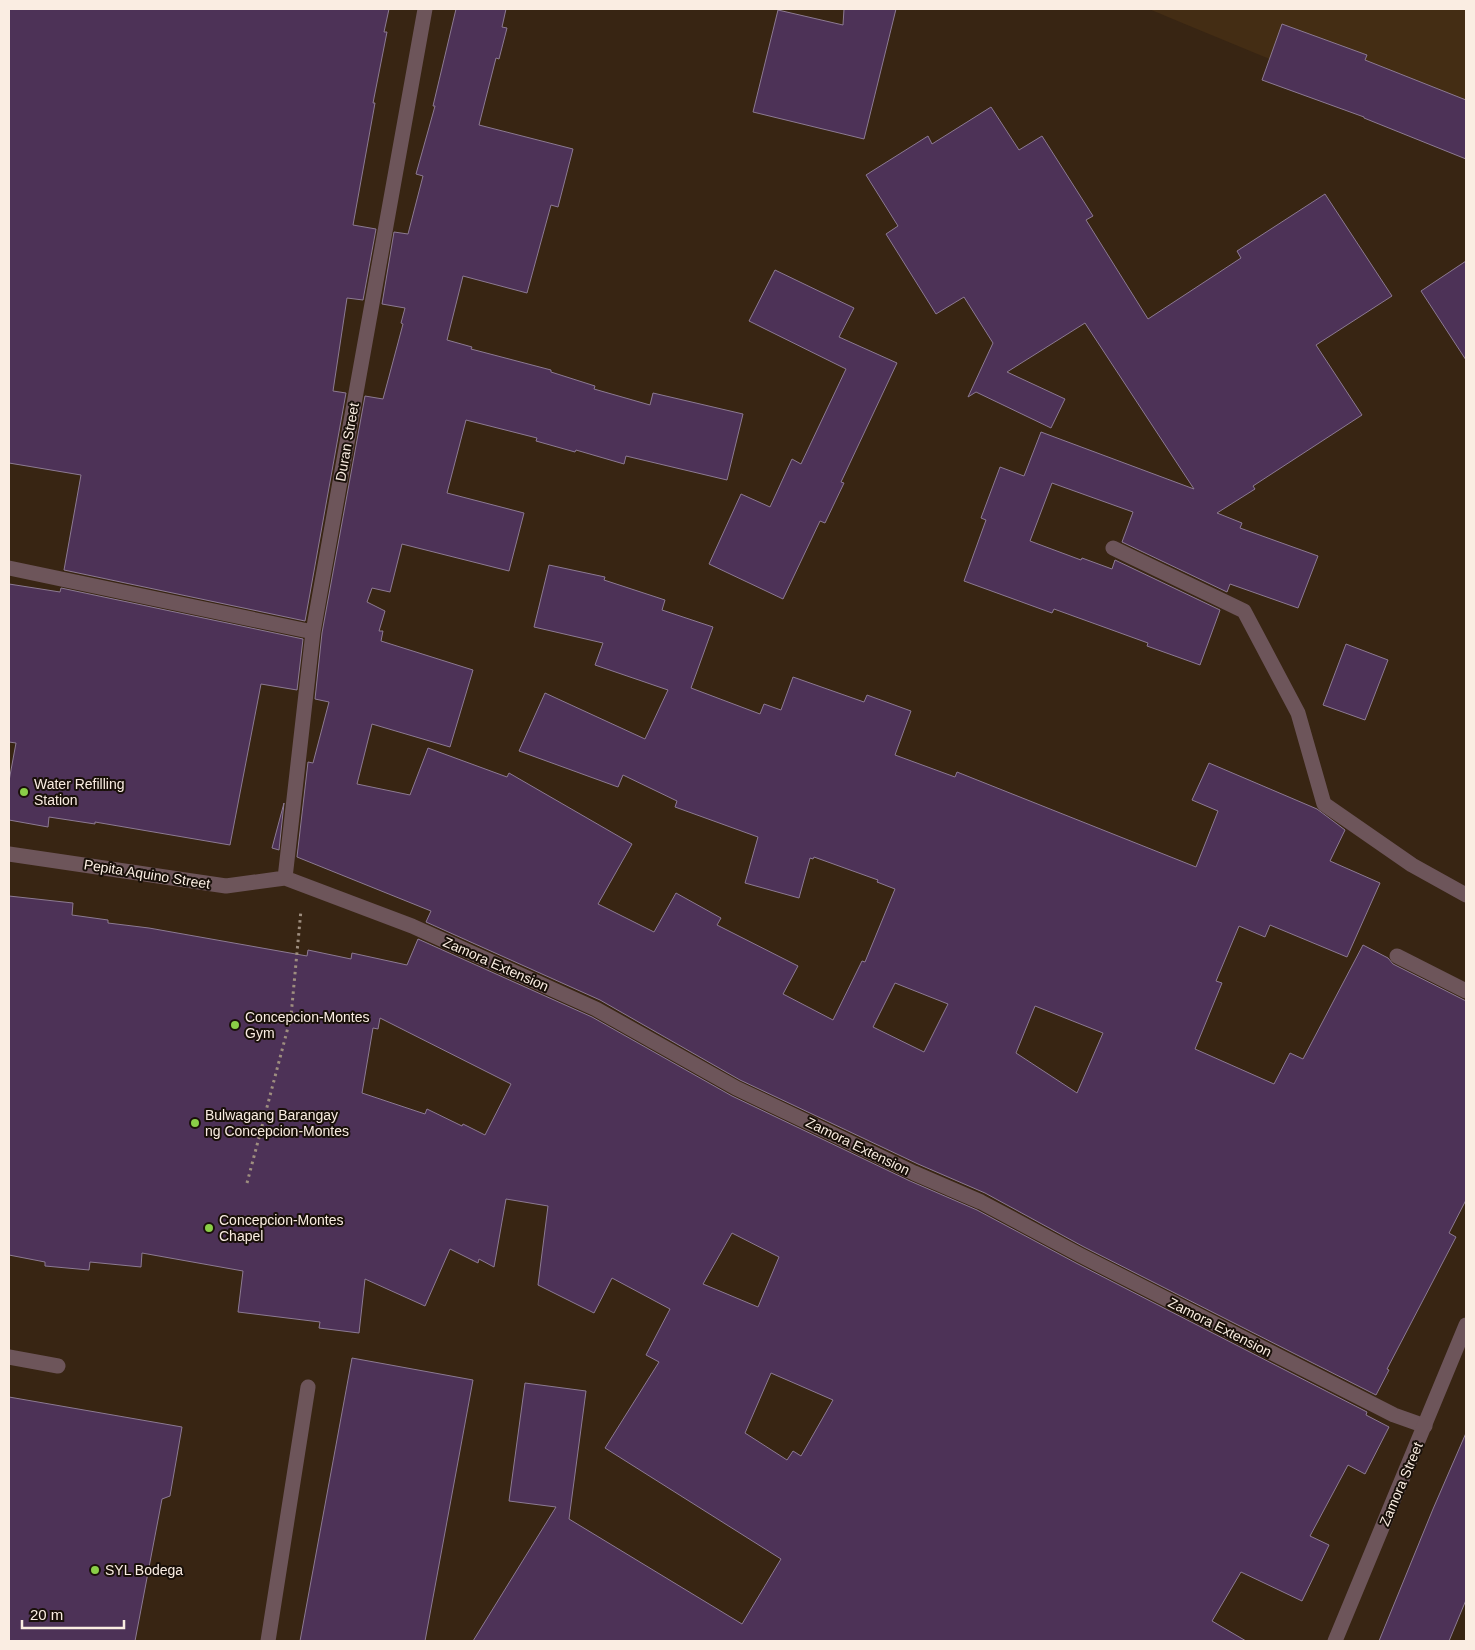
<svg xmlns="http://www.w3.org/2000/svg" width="1475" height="1650" font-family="Helvetica,sans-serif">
	<rect width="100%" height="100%" fill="#382513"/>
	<path fill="#442d14" d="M 1149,9 L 1466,9 L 1466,140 L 1180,22 Z"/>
	<path fill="#4d3257" stroke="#8c7a92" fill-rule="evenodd" d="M 9,9 L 389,9 L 384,32 L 387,32 L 373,103 L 375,103 L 353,225 L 376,229 L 363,300 L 347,298 L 333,391 L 346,393 L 305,621 L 64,570 L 81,475 L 9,463 Z
		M 456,9 L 506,9 L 502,27 L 507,28 L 499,59 L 496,58 L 479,125 L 573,149 L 558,207 L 551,205 L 527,293 L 463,276 L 447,340 L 472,347 L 471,349 L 551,370 L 551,372 L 595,386 L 594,389 L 650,405 L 653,393 L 743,414 L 727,480 L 626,456 L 624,464 L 576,450 L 575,452 L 536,441 L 537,438 L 466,420 L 447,493 L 524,513 L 509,571 L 402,544 L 390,592 L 372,588 L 367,602 L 385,611 L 379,631 L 383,631 L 381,641 L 473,670 L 450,747 L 372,724 L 357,784 L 410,795 L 428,748 L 507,777 L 509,773 L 632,844 L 598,904 L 654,932 L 676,893 L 721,918 L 717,925 L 798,966 L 783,994 L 833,1020 L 862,961 L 865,962 L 895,889 L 877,882 L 878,880 L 814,857 L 813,859 L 810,858 L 799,898 L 745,883 L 758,837 L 675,807 L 677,801 L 623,775 L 618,787 L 519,751 L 545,693 L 645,739 L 668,690 L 595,665 L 603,643 L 534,627 L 549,565 L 605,577 L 604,580 L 665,600 L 662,610 L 713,627 L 691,688 L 760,714 L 764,704 L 781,710 L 793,677 L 864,702 L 867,695 L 911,711 L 895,755 L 955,777 L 957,772 L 1196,867 L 1218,811 L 1192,800 L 1209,763 L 1317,809 L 1345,830 L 1330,861 L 1380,883 L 1347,957 L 1270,925 L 1265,937 L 1239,926 L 1216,981 L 1222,983 L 1195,1049 L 1274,1084 L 1290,1053 L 1303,1059 L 1363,945 L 1388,958 L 1393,964 L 1466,1001 L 1466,1200 L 1449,1233 L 1456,1237 L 1387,1369 L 1389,1370 L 1376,1395 L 1084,1247 L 985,1193 L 918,1164 L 740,1080 L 600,1000 L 426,922 L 431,911 L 297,857 L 308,762 L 313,763 L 329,702 L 315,699 L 322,633 L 365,396 L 383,399 L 403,324 L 401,323 L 405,308 L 382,304 L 394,232 L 408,234 L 423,176 L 416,174 L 435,106 L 433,106 ZM 895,983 L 948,1004 L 924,1052 L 873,1027 ZM 1035,1006 L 1103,1033 L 1077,1093 L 1016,1053 Z
		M 844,9 L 896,9 L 864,139 L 753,112 L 778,10 L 843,25 Z
		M 1282,24 L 1367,55 L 1365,60 L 1466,100 L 1466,159 L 1364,118 L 1364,117 L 1262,80 Z
		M 991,107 L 1019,150 L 1042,136 L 1093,216 L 1086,220 L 1148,319 L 1241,258 L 1237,251 L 1325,194 L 1392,296 L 1316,345 L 1362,415 L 1253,486 L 1255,489 L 1217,513 L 1242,523 L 1240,528 L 1318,556 L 1298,608 L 1230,584 L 1227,592 L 1122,542 L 1133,512 L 1052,483 L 1030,541 L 1081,560 L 1082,558 L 1112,569 L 1115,560 L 1220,610 L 1200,665 L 1147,646 L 1148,643 L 1054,609 L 1052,613 L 964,581 L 986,520 L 981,518 L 1000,467 L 1024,476 L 1041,432 L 1194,489 L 1085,323 L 1007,372 L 1065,399 L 1051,428 L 976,392 L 968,397 L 993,343 L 964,297 L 936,314 L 886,234 L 898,226 L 866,175 L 928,136 L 932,144 Z
		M 1466,261 L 1466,360 L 1421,291 Z
		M 775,270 L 854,308 L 839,337 L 897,363 L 841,482 L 844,483 L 825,523 L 820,521 L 783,599 L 709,564 L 741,494 L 770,507 L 792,459 L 801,464 L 846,369 L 749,321 Z
		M 9,584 L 60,592 L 61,588 L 303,639 L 297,690 L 261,684 L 230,845 L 95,822 L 95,824 L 49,817 L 48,827 L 9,820 L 9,781 L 16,743 L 9,742 Z
		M 1346,644 L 1388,660 L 1365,720 L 1323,705 Z
		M 284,803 L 279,850 L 272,848 Z
		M 9,896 L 73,903 L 72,915 L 108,920 L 108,923 L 149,928 L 307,956 L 308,950 L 351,959 L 352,953 L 407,965 L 418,939 L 592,1017 L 732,1096 L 910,1181 L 977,1210 L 1076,1263 L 1367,1412 L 1366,1415 L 1389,1427 L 1365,1474 L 1348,1465 L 1310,1536 L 1329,1545 L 1302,1601 L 1241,1572 L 1212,1621 L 1246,1641 L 473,1641 L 556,1507 L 509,1501 L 525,1383 L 586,1391 L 569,1519 L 742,1624 L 781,1559 L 605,1448 L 659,1362 L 646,1355 L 670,1309 L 612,1278 L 594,1313 L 538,1285 L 548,1206 L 506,1199 L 494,1267 L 479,1259 L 478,1263 L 450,1249 L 425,1306 L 365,1279 L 359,1333 L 319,1328 L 320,1322 L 238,1312 L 243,1271 L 142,1253 L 141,1267 L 90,1262 L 89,1270 L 45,1266 L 45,1262 L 9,1255 ZM 380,1018 L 511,1084 L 485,1135 L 463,1124 L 462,1126 L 427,1109 L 425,1114 L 362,1093 L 373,1028 L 378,1029 ZM 732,1233 L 779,1257 L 758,1307 L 703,1284 ZM 771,1373 L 833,1400 L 801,1456 L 793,1451 L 787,1460 L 745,1433 Z
		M 352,1358 L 473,1380 L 425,1641 L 300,1641 Z
		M 9,1397 L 182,1427 L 170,1496 L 162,1499 L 135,1641 L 9,1641 Z
		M 1466,1433 L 1466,1600 L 1449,1641 L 1379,1641 L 1433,1509 Z"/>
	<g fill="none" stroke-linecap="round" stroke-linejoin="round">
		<path stroke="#9e8e7f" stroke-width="3" stroke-dasharray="2.5 4" stroke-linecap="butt" d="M 247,1183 L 291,1016 L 301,910"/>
		<path stroke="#6d555a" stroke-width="15" d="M 1113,548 L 1244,611 L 1298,713 L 1324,804 L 1412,865 L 1466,895
			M 9,1357 L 58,1366
			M 268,1641 L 308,1387"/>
		<path stroke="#6d555a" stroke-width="15" d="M 9,568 L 313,632
			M 9,854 L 226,886 L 285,878
			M 285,878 L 412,926 L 596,1009 L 736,1088 L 914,1173 L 981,1202 L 1080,1255 L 1394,1415 L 1425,1426
			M 285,878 L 313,632 L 425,9
			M 1397,956 L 1466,991"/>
		<path stroke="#6d555a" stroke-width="15" d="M 1335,1641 L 1466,1325"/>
	</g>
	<g fill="#8ace47" stroke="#191009" stroke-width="2">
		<circle cx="24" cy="792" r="5"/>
		<circle cx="235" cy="1025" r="5"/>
		<circle cx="195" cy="1123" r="5"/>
		<circle cx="209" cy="1228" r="5"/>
		<circle cx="95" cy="1570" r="5"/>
	</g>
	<g text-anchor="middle" stroke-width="4" stroke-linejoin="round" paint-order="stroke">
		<g font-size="14" fill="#faede2" stroke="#191009">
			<text transform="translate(347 442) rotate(-80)" y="5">Duran Street</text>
			<text transform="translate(147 874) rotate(9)" y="5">Pepita Aquino Street</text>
			<text transform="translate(496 964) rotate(24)" y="5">Zamora Extension</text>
			<text transform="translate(858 1146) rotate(26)" y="5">Zamora Extension</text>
			<text transform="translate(1220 1327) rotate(27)" y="5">Zamora Extension</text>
			<text transform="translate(1401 1484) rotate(-67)" y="5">Zamora Street</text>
		</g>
		<g font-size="14" fill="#faede2" stroke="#191009" text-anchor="start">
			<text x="34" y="789">Water Refilling<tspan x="34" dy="16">Station</tspan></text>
			<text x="245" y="1022">Concepcion-Montes<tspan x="245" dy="16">Gym</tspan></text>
			<text x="205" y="1120">Bulwagang Barangay<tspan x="205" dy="16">ng Concepcion-Montes</tspan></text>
			<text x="219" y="1225">Concepcion-Montes<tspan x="219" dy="16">Chapel</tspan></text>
			<text x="105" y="1575">SYL Bodega</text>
		</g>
	</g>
	<rect width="1475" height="1650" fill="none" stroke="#faede2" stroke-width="20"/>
	<path d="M22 1620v8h102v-8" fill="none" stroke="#faede2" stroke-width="2.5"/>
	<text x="30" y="1620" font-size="15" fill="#faede2" stroke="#191009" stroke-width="4" paint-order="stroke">20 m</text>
</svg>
